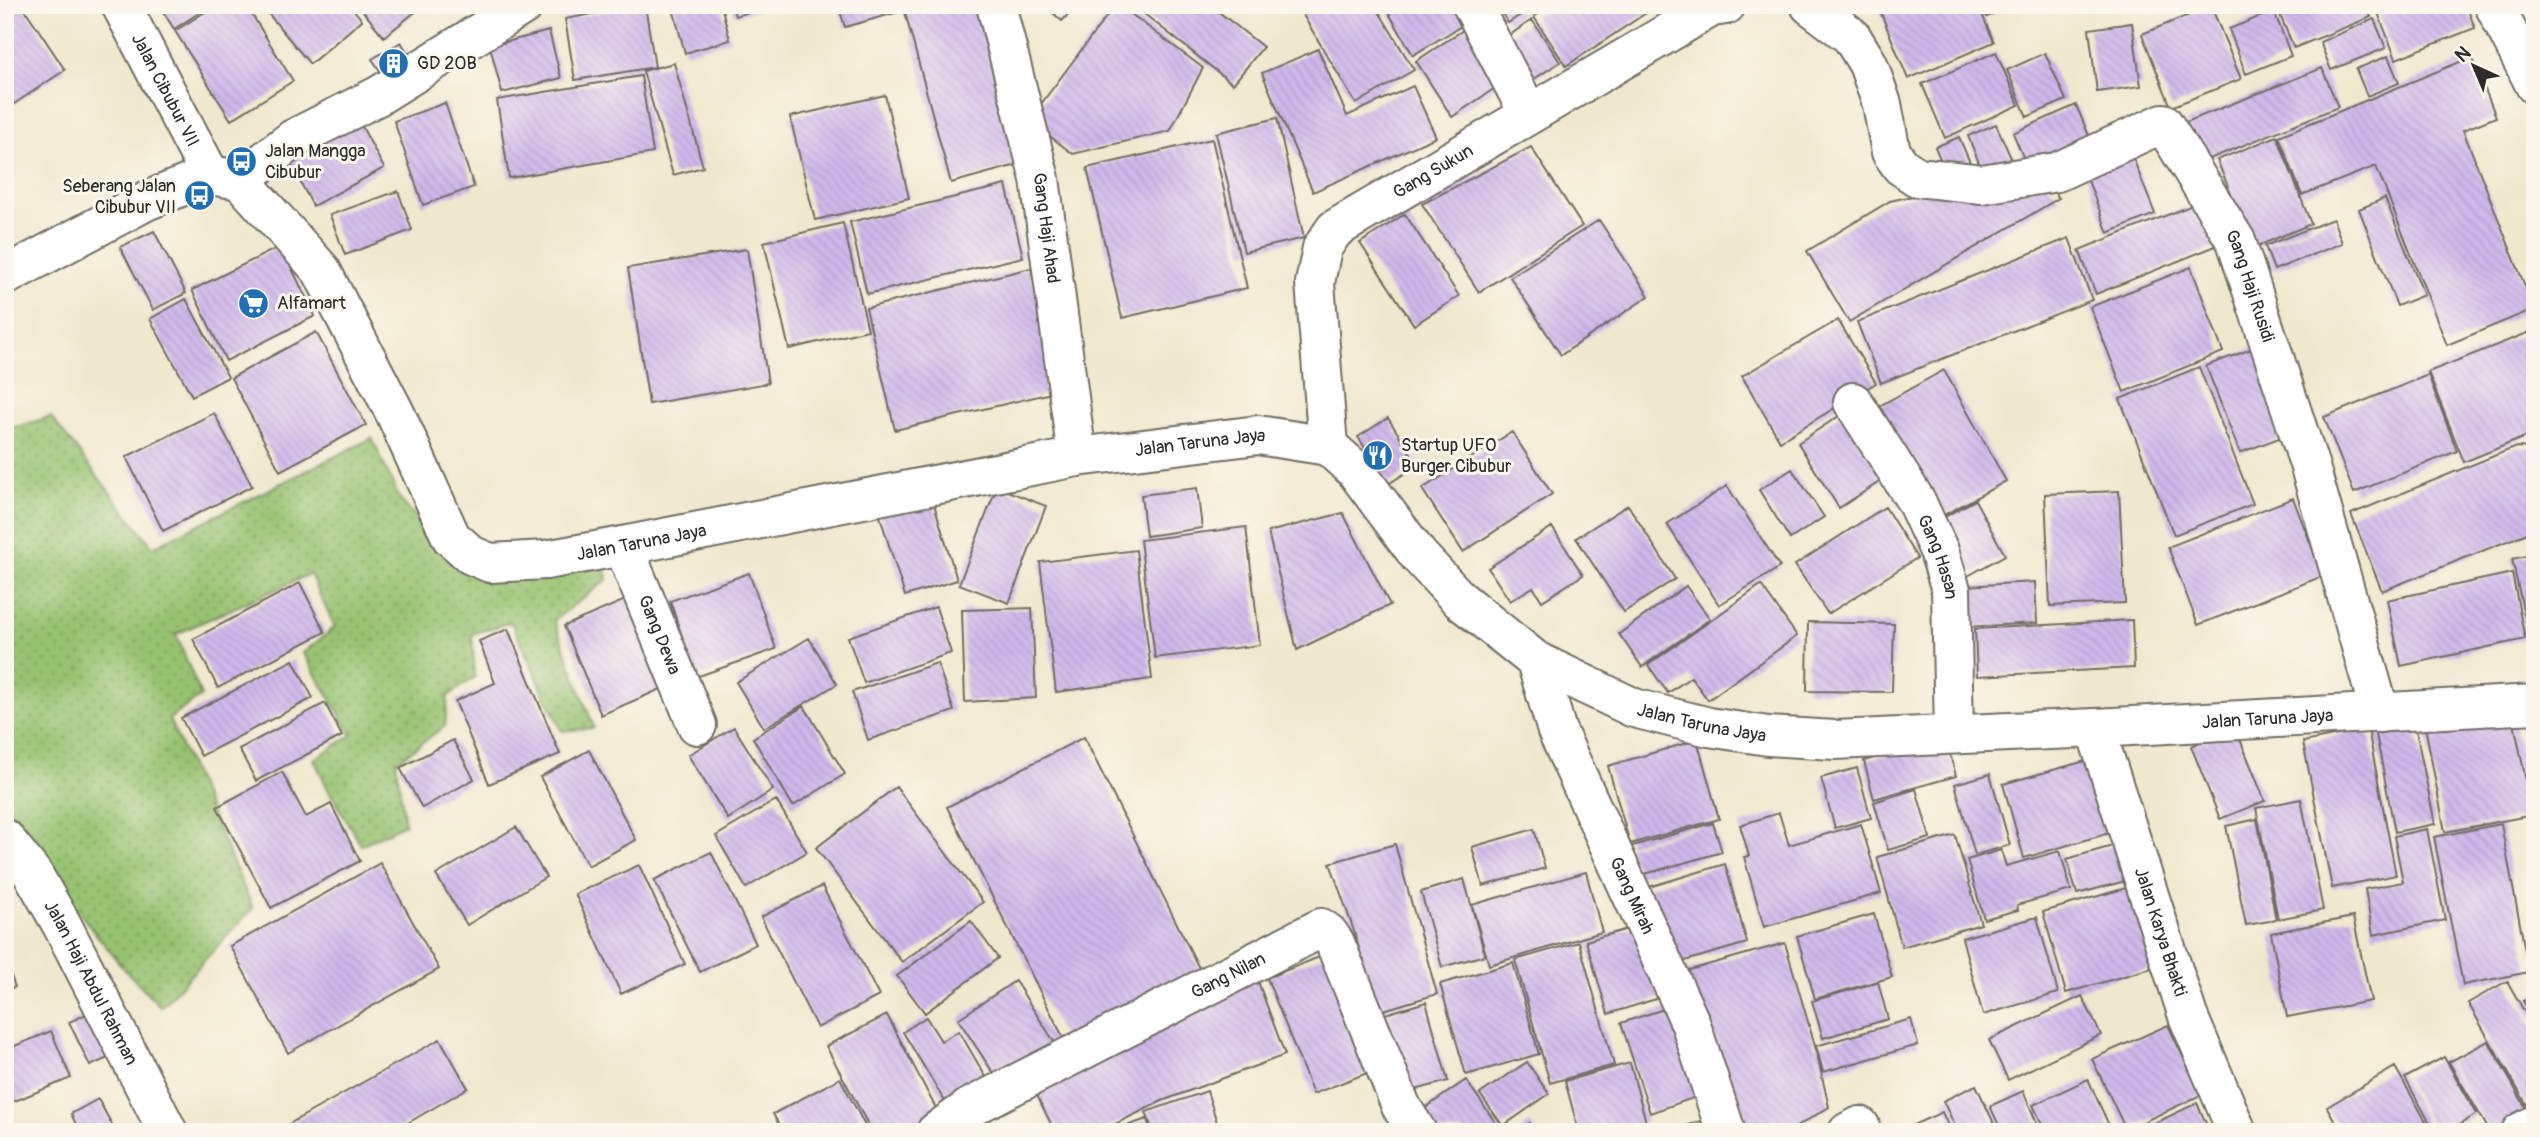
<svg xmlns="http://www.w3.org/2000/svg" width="2540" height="1137" font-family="Pangolin,sans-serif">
	<defs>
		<pattern id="grass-dots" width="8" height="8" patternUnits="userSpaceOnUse" patternTransform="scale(1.75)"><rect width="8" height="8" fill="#97c26f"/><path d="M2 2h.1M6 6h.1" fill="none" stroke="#7b9e5b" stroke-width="1.8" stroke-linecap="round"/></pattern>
		<pattern id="building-back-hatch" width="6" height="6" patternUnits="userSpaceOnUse" patternTransform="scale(1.75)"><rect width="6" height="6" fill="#d1b8eb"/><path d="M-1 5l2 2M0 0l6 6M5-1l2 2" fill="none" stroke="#b49eca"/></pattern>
	</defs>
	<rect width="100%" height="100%" fill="#fbf7ec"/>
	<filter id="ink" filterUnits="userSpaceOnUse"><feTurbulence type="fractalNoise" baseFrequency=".0143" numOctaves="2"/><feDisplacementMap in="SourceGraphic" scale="14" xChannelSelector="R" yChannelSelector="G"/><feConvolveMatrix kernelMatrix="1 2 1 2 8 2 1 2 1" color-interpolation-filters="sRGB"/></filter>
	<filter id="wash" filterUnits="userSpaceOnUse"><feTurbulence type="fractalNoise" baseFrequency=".00686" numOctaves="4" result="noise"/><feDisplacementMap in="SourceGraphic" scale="28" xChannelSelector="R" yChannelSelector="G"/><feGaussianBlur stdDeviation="1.57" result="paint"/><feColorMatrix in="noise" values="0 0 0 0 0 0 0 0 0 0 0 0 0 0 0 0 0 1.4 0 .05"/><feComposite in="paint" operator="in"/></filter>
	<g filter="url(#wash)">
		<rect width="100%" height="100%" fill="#f0e8ce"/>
		<path fill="url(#grass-dots)" stroke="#61764d" stroke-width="2" d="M 51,417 L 153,547 L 372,438 L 400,500 L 444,547 L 601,550 L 607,580 L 554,620 L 594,728 L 562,731 L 511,622 L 472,634 L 475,677 L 448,696 L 445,726 L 396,762 L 405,824 L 361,845 L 329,791 L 314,759 L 352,735 L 303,653 L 335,627 L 310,574 L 176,634 L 201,696 L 169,719 L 253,908 L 161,1007 L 125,970 L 5,820 L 5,430 Z"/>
		<g id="blocks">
			<path fill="url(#building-back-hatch)" d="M 5,5 L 22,5 L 65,70 L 5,110 Z
				M 159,5 L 211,5 L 174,29 Z
				M 216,5 L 246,5 L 293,81 L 231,120 L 175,31 Z
				M 261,5 L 350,5 L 362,20 L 310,64 Z
				M 358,5 L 418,5 L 420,8 L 384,37 Z
				M 641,5 L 645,5 L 655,67 L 575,80 L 565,19 Z
				M 672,5 L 721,5 L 730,40 L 685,53 Z
				M 732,5 L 773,5 L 773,6 L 735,16 Z
				M 838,5 L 900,5 L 902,11 L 845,27 Z
				M 903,5 L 982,5 L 1024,163 L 951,183 Z
				M 1044,5 L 1077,5 L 1062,21 Z
				M 1115,5 L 1119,5 L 1203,68 L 1170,131 L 1073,154 L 1029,120 Z
				M 1133,5 L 1210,5 L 1263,47 L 1233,84 Z
				M 1318,5 L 1375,5 L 1414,70 L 1356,104 L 1303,15 Z
				M 1391,5 L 1463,5 L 1471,20 L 1413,55 L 1386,8 Z
				M 1497,5 L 1536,5 L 1508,23 Z
				M 1551,5 L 1658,5 L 1566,66 L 1534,17 Z
				M 1880,5 L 1978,5 L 1994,42 L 1908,79 L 1878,6 Z
				M 1981,5 L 2014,5 L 1987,17 Z
				M 2261,5 L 2279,5 L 2264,12 Z
				M 2304,5 L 2366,5 L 2371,17 L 2294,48 L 2280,15 Z
				M 2375,5 L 2466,5 L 2475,28 L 2396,59 Z
				M 2528,5 L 2535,5 L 2535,14 L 2530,16 Z
				M 2211,6 L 2241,79 L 2171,107 L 2142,34 Z
				M 2274,11 L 2291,56 L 2246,74 L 2229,29 Z
				M 2374,19 L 2386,48 L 2331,70 L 2320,42 Z
				M 1532,20 L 1560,62 L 1531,81 L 1504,39 Z
				M 1474,23 L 1504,82 L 1452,117 L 1416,61 Z
				M 2132,23 L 2141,86 L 2097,92 L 2089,29 Z
				M 549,31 L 561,78 L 502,93 L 490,46 Z
				M 401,42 L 416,67 L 389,84 L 372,59 Z
				M 1318,49 L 1347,116 L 1413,86 L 1436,137 L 1313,192 L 1262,73 Z
				M 1996,52 L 2019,105 L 1945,138 L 1922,84 Z
				M 2045,53 L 2066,100 L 2027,117 L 2007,70 Z
				M 2388,56 L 2399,83 L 2367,96 L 2356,69 Z
				M 2472,57 L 2496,117 L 2463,130 L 2534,309 L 2447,345 L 2376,166 L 2302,195 L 2279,136 Z
				M 674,63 L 703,167 L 673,175 L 643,71 Z
				M 2322,68 L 2338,107 L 2202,162 L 2186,122 Z
				M 641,76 L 653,153 L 509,178 L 497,100 Z
				M 885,95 L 909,198 L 815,220 L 790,117 Z
				M 445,103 L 474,187 L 423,205 L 394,121 Z
				M 2076,105 L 2093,145 L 2030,173 L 2013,133 Z
				M 1277,118 L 1304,238 L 1244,252 L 1216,133 Z
				M 360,123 L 384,168 L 313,206 L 289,161 Z
				M 1996,124 L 2015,167 L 1986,180 L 1968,136 Z
				M 2277,136 L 2311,224 L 2253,248 L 2217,160 Z
				M 1959,137 L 1971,165 L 1947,175 L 1935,147 Z
				M 1212,139 L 1247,288 L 1122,318 L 1087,168 Z
				M 1531,147 L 1582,226 L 1479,292 L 1422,204 Z
				M 2129,148 L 2155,214 L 2108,233 L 2083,167 Z
				M 2045,181 L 2059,198 L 1849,322 L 1807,251 L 1890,201 L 1949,188 Z
				M 1006,185 L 1023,257 L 867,294 L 850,222 Z
				M 398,191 L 412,230 L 345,255 L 330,215 Z
				M 2385,198 L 2424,295 L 2397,306 L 2359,209 Z
				M 2200,202 L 2216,246 L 2096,294 L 2079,250 Z
				M 1405,214 L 1459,296 L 1414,325 L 1360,243 Z
				M 2333,219 L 2342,243 L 2274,270 L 2265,246 Z
				M 1599,220 L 1649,296 L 1561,355 L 1510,277 Z
				M 843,223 L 868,330 L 789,349 L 764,242 Z
				M 154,231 L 186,293 L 153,310 L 120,247 Z
				M 2069,238 L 2092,300 L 1881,383 L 1857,322 Z
				M 281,246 L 315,316 L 226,361 L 192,290 Z
				M 747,249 L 768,383 L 649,404 L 628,268 Z
				M 2191,267 L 2223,352 L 2124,392 L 2090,307 Z
				M 1031,268 L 1060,391 L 895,430 L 866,308 Z
				M 186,299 L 228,377 L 192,396 L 150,319 Z
				M 1838,320 L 1876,383 L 1780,441 L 1742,376 Z
				M 2535,330 L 2535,433 L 2464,462 L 2428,372 Z
				M 316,332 L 366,425 L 280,471 L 231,378 Z
				M 2259,346 L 2292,433 L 2240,453 L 2206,366 Z
				M 2199,367 L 2253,504 L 2174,535 L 2120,399 Z
				M 1944,370 L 2006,481 L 1937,519 L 1876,408 Z
				M 2428,375 L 2457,451 L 2354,493 L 2324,417 Z
				M 214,413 L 252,486 L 163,531 L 126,457 Z
				M 1842,414 L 1884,479 L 1839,508 L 1798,443 Z
				M 1388,418 L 1418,465 L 1388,484 L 1358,437 Z
				M 1512,432 L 1552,494 L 1463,552 L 1422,489 Z
				M 2516,447 L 2535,448 L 2535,530 L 2382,591 L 2351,514 Z
				M 1792,469 L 1824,517 L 1790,539 L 1759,490 Z
				M 1727,486 L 1780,567 L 1719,605 L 1667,524 Z
				M 997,487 L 1046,506 L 1009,603 L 959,584 Z
				M 1197,488 L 1202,528 L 1146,536 L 1141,495 Z
				M 930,491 L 957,580 L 905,596 L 877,507 Z
				M 2119,491 L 2125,603 L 2050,606 L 2045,494 Z
				M 2293,498 L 2323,576 L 2198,625 L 2168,547 Z
				M 1975,500 L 2005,555 L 1966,577 L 1935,522 Z
				M 1628,505 L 1675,579 L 1624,612 L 1576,538 Z
				M 1885,507 L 1917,558 L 1828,614 L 1795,565 Z
				M 1343,513 L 1390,605 L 1297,650 L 1268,532 Z
				M 1246,527 L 1260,645 L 1155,658 L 1140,540 Z
				M 1552,527 L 1583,575 L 1542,601 L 1533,587 L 1510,601 L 1488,568 Z
				M 1136,550 L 1152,679 L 1056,692 L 1040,562 Z
				M 2535,554 L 2535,660 L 2534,660 L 2512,559 Z
				M 749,573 L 776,649 L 696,677 L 670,601 Z
				M 2512,573 L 2525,639 L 2401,666 L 2387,600 Z
				M 2035,582 L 2037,623 L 1965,627 L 1964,586 Z
				M 300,583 L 325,632 L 218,688 L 193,639 Z
				M 1761,585 L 1797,636 L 1708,700 L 1691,677 L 1668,693 L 1648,665 Z
				M 1686,586 L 1710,619 L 1642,667 L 1619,634 Z
				M 630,598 L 668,686 L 601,715 L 564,626 Z
				M 936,607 L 951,653 L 864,683 L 848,637 Z
				M 1032,608 L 1036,698 L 965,702 L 962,610 Z
				M 2132,620 L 2134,668 L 1977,676 L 1975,629 Z
				M 1808,622 L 1894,624 L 1892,692 L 1807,691 Z
				M 508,629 L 560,754 L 489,784 L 455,701 L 495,683 L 479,641 Z
				M 809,638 L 837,684 L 764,728 L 736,682 Z
				M 293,660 L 313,698 L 201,756 L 181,718 Z
				M 937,663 L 954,711 L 868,740 L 852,692 Z
				M 325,703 L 342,736 L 256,781 L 239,749 Z
				M 804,706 L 845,774 L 793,806 L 753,738 Z
				M 2511,708 L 2533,815 L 2445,832 L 2425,726 Z
				M 2415,726 L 2435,824 L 2395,832 L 2376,734 Z
				M 734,727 L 773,790 L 728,819 L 688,755 Z
				M 2235,727 L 2265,801 L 2220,819 L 2191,746 Z
				M 2368,729 L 2396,875 L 2332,888 L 2303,742 Z
				M 1084,737 L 1201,972 L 1065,1041 L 947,807 Z
				M 1945,737 L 1956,776 L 1874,799 L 1864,761 Z
				M 453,740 L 474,779 L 422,808 L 400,768 Z
				M 1697,740 L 1719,819 L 1630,844 L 1608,766 Z
				M 589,750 L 636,840 L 588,866 L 540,777 Z
				M 2089,760 L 2109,833 L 2024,858 L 2003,784 Z
				M 1857,768 L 1871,818 L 1835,828 L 1821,778 Z
				M 282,772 L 306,817 L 331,804 L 360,861 L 271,908 L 217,807 Z
				M 1990,774 L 2010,845 L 1975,855 L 1955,784 Z
				M 896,787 L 983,902 L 902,962 L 816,848 Z
				M 1916,789 L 1930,838 L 1888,850 L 1874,802 Z
				M 2301,799 L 2323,910 L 2278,919 L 2256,808 Z
				M 776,800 L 807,852 L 746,888 L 716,836 Z
				M 1779,813 L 1789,845 L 1861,824 L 1881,893 L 1764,927 L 1744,857 L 1749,856 L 1740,825 Z
				M 2257,819 L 2276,920 L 2246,925 L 2226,826 Z
				M 1713,823 L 1722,852 L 1638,876 L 1629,847 Z
				M 2501,824 L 2529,972 L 2463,985 L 2434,837 Z
				M 516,827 L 546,877 L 467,925 L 436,875 Z
				M 1534,829 L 1545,868 L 1483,886 L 1472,847 Z
				M 2427,829 L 2445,920 L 2373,935 L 2365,889 L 2403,882 L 2394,836 Z
				M 1955,835 L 1981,924 L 1902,947 L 1877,857 Z
				M 2123,843 L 2133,879 L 2077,894 L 2067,859 Z
				M 1395,844 L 1437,994 L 1377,1012 L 1354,931 L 1330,863 Z
				M 2001,850 L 2006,866 L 2060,851 L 2071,890 L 2017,905 L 2018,910 L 1984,919 L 1967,860 Z
				M 711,852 L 756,944 L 700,972 L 654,880 Z
				M 380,863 L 439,969 L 288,1053 L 230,946 Z
				M 1725,864 L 1747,943 L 1671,965 L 1649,887 Z
				M 639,865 L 685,964 L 621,994 L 575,894 Z
				M 1586,872 L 1602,932 L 1489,965 L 1472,905 Z
				M 1464,879 L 1485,955 L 1442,967 L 1421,892 Z
				M 2140,884 L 2162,965 L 2066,993 L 2043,912 Z
				M 822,886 L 879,996 L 817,1028 L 761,917 Z
				M 1874,914 L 1892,977 L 1815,999 L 1797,936 Z
				M 2037,917 L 2058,993 L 1983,1015 L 1962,938 Z
				M 2353,917 L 2371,1001 L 2287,1017 L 2271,933 Z
				M 971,921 L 998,958 L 925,1013 L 897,976 Z
				M 1638,926 L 1659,998 L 1608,1014 L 1586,941 Z
				M 1579,942 L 1614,1065 L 1550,1083 L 1515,960 Z
				M 1785,943 L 1815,1046 L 1829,1107 L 1788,1132 L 1732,1132 L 1686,971 Z
				M 1329,953 L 1375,1070 L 1313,1094 L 1267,978 Z
				M 5,959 L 15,987 L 5,990 Z
				M 1513,963 L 1539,1054 L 1466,1075 L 1440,984 Z
				M 1256,976 L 1285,1055 L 1162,1101 L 1099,1132 L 1055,1132 L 1029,1079 Z
				M 1015,981 L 1055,1043 L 998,1080 L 958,1019 Z
				M 2507,981 L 2535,1030 L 2535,1119 L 2468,1003 Z
				M 1878,982 L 1888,1019 L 1823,1038 L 1812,1001 Z
				M 2535,995 L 2535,1022 L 2523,1001 Z
				M 2082,996 L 2101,1035 L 2008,1080 L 1989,1040 Z
				M 1426,1002 L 1448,1081 L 1404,1093 L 1382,1015 Z
				M 1670,1007 L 1699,1096 L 1650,1113 L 1621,1023 Z
				M 93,1011 L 115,1055 L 90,1066 L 69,1022 Z
				M 887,1015 L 940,1116 L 909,1132 L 872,1132 L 826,1046 Z
				M 926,1017 L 941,1041 L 959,1031 L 991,1086 L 950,1110 L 903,1032 Z
				M 1911,1019 L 1918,1045 L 1823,1072 L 1816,1046 Z
				M 2168,1025 L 2201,1095 L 2126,1130 L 2092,1059 Z
				M 51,1031 L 71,1078 L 5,1105 L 5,1050 Z
				M 440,1039 L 468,1088 L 392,1132 L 282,1132 L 280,1129 Z
				M 2488,1041 L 2527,1110 L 2490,1132 L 2449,1062 Z
				M 2444,1057 L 2477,1114 L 2447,1132 L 2435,1132 L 2405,1078 Z
				M 1527,1062 L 1549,1094 L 1503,1126 L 1480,1094 Z
				M 1630,1063 L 1646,1122 L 1612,1132 L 1579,1132 L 1565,1081 Z
				M 2395,1067 L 2431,1130 L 2427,1132 L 2341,1132 L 2327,1107 Z
				M 840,1078 L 868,1131 L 783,1132 L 773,1114 Z
				M 2088,1079 L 2112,1132 L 2046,1132 L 2033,1105 Z
				M 1466,1080 L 1502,1132 L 1427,1132 L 1415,1115 Z
				M 1976,1085 L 1998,1132 L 1958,1132 L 1943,1101 Z
				M 1207,1091 L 1220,1132 L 1153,1132 L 1146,1112 Z
				M 2023,1091 L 2041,1132 L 2002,1132 L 1990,1106 Z
				M 98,1099 L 116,1132 L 80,1132 L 71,1114 Z
				M 2197,1103 L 2210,1132 L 2136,1132 Z
				M 1942,1112 L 1951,1132 L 1903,1132 L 1902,1130 Z
				M 1147,1119 L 1151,1132 L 1111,1132 L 1111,1131 Z
				M 1701,1121 L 1709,1132 L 1670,1132 L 1670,1131 Z
				M 1530,1123 L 1536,1132 L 1518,1132 Z
				M 1648,1125 L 1652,1132 L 1630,1132 L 1630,1131 Z"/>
		</g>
	</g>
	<g filter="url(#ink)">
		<use href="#blocks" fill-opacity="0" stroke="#706d64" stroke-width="2"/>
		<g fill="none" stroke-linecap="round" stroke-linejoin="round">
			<defs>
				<g id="minor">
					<path id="s1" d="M 121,5 L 210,175"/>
					<path id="s2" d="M 996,5 L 1040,179 L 1077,457"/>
					<path d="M 1472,5 L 1529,114"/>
					<path id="s3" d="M 1810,5 L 1851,36 L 1868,64 L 1882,104 L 1891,152 L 1901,166 L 1917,177 L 1982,184 L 2057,172 L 2163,123 L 2236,241 L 2310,467 L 2380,713"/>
					<path d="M 2494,5 L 2535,85"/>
					<path d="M 240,180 L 293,139 L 378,96 L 524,5"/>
					<path id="s4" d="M 1853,402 L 1916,501 L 1939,551 L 1951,590 L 1954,733"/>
					<path id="s5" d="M 1328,446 L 1315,283 L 1322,248 L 1335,229 L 1712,7 L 1726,5"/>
					<path id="s6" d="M 623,546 L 697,725"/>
					<path id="s7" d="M 1536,661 L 1557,731 L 1690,1022 L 1726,1132"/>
					<path id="s8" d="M 2095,728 L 2188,1016 L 2237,1132"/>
					<path id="s9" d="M 936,1132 L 969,1108 L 1321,928 L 1328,933 L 1335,943 L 1401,1106 L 1417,1132"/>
					<path d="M 1848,1132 L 1860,1126"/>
					<path d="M 2521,1132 L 2535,1125"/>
				</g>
				<g id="tertiary">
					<path id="s10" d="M 5,276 L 146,201 L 210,175 L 240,180 L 321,270 L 395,413 L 451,537 L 471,555 L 490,563 L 546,560 L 623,546 L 1077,457 L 1258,435 L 1328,446 L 1355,470 L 1419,556 L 1460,600 L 1536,661 L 1634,708 L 1709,727 L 1768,736 L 1835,740 L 2095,728 L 2535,704"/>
					<path id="s11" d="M 5,839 L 33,874 L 62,925 L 168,1132"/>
				</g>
			</defs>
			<use href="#minor" stroke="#706d64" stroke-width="42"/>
			<use href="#tertiary" stroke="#706d64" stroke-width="42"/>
			<use href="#minor" stroke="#fff" stroke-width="38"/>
			<use href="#tertiary" stroke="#fff" stroke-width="38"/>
		</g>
	</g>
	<defs>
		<symbol id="building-disc" viewBox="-11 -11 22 22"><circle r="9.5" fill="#1f6fb2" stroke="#fbf7ec"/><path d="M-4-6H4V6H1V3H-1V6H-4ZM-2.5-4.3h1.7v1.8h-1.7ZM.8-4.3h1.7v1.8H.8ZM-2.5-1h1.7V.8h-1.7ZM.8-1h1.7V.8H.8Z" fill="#fff"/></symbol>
		<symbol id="bus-disc" viewBox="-11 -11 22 22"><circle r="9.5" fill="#1f6fb2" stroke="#fbf7ec"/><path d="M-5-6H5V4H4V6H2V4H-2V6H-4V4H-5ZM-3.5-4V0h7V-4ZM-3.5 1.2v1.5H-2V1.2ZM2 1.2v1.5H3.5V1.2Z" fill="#fff"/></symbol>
		<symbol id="supermarket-disc" viewBox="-11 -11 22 22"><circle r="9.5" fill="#1f6fb2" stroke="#fbf7ec"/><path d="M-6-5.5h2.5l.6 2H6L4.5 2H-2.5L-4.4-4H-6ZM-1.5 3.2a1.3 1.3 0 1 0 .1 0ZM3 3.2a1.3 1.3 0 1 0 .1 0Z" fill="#fff"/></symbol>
		<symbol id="restaurant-disc" viewBox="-11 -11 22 22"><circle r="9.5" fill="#1f6fb2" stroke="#fbf7ec"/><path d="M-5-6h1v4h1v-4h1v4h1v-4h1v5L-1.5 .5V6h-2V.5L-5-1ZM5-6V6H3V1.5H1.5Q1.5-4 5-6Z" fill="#fff"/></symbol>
	</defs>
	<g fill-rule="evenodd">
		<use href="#building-disc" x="376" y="46" width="35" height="35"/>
		<use href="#bus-disc" x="224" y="144" width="35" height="35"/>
		<use href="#bus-disc" x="182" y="178" width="35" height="35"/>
		<use href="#supermarket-disc" x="236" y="286" width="35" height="35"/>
		<use href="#restaurant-disc" x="1360" y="438" width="35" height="35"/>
	</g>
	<g text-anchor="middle" stroke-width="6" stroke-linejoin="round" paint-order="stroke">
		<g font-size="18" fill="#2b2b2b" stroke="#fbf7ec" text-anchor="start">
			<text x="417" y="69">GD 20B</text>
			<text x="265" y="157">Jalan Mangga<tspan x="265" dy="21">Cibubur</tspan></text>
			<text x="176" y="192" text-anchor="end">Seberang Jalan<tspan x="176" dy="21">Cibubur VII</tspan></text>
			<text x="277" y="309">Alfamart</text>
			<text x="1401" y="451">Startup UFO<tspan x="1401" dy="21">Burger Cibubur</tspan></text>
		</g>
		<g font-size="18" fill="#2b2b2b" stroke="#fbf7ec">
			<text dy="6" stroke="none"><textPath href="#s1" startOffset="96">Jalan Cibubur VII</textPath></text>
			<text dy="6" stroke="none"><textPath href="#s5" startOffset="336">Gang Sukun</textPath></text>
			<text dy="6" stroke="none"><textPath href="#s2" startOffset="229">Gang Haji Ahad</textPath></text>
			<text dy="6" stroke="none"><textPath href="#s3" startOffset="656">Gang Haji Rusidi</textPath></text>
			<text dy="6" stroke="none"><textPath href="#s10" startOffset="1446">Jalan Taruna Jaya</textPath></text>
			<text dy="6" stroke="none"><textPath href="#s10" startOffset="878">Jalan Taruna Jaya</textPath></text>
			<text dy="6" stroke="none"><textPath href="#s4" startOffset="178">Gang Hasan</textPath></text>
			<text dy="6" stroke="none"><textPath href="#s6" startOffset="96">Gang Dewa</textPath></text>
			<text dy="6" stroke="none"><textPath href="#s10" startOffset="2622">Jalan Taruna Jaya</textPath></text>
			<text dy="6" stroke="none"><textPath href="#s10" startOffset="2054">Jalan Taruna Jaya</textPath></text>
			<text dy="6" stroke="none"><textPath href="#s7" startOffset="254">Gang Mirah</textPath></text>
			<text dy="6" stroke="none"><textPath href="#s8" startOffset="214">Jalan Karya Bhakti</textPath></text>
			<text dy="6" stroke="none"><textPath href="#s9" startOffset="332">Gang Nilan</textPath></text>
			<text dy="6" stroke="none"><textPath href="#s11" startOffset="168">Jalan Haji Abdul Rahman</textPath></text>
		</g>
	</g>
	<rect width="2540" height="1137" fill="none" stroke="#fbf7ec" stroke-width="28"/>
	<g transform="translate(2474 66) rotate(316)" stroke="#fbf7ec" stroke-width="5" paint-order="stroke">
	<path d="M0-5L12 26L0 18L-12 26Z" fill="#2b2b2b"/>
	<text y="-10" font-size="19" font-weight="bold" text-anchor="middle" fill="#2b2b2b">N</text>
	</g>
</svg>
